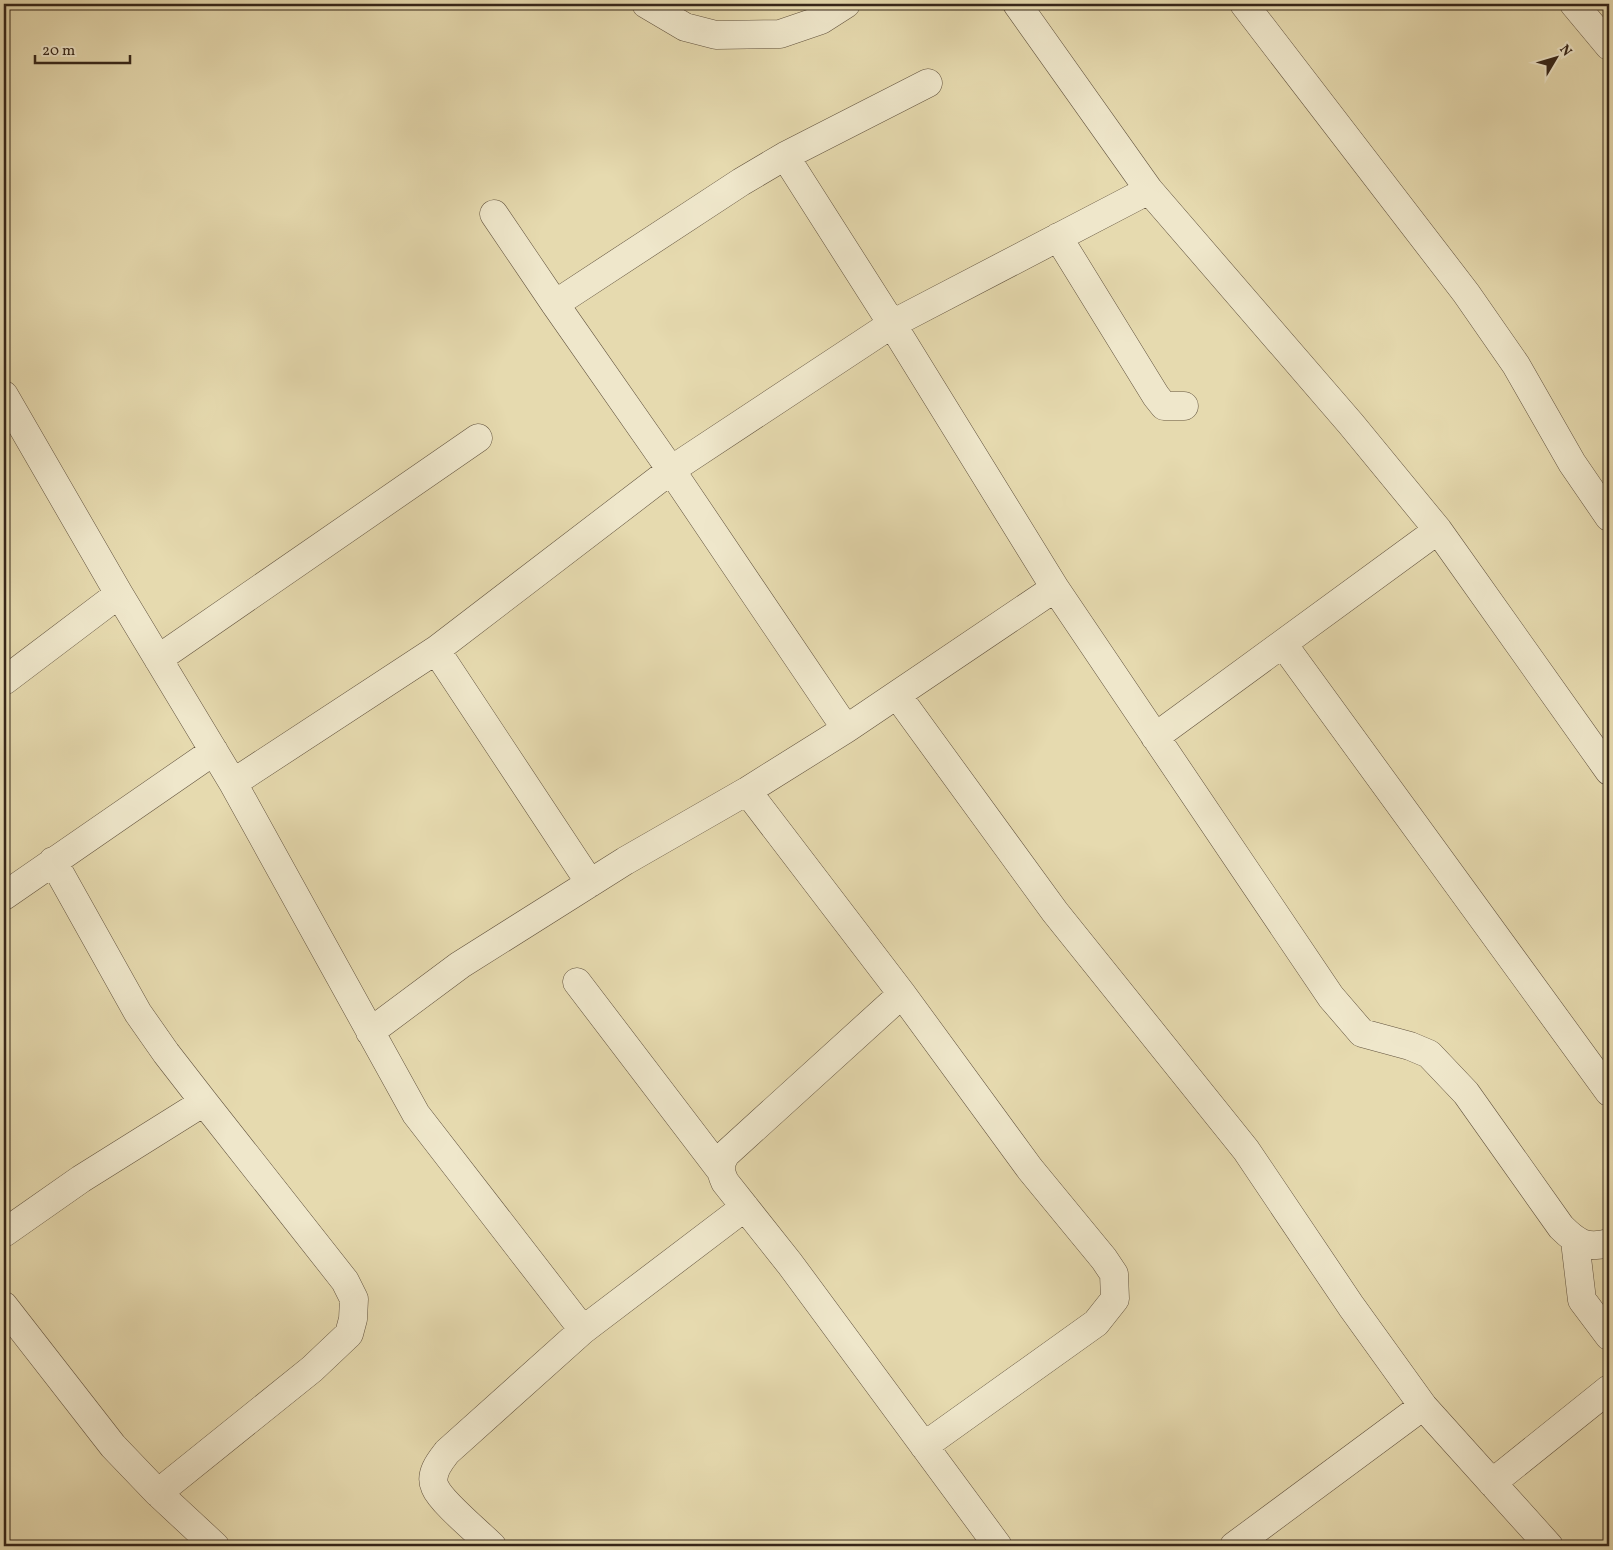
<svg xmlns="http://www.w3.org/2000/svg" width="1613" height="1550" font-family="Vollkorn,serif">
	<rect width="100%" height="100%" fill="#e6daaf"/>
	<filter id="stains"><feTurbulence type="fractalNoise" baseFrequency=".004" numOctaves="4"/><feColorMatrix values="0 0 0 0 .2 0 0 0 0 .09 0 0 0 0 .02 0 0 0 .5 -.17"/></filter>
	<radialGradient id="worn" r=".72"><stop offset=".6" stop-color="#630" stop-opacity="0"/><stop offset="1" stop-color="#630" stop-opacity=".3"/></radialGradient>
	<g fill="none" stroke-linecap="round" stroke-linejoin="round">
		<defs>
			<path id="minor" d="M 646,4 L 685,27 L 716,35 L 780,34 L 821,20 L 846,4
				M 1017,4 L 1149,190 L 1351,424 L 1438,530 L 1609,771
				M 1244,4 L 1466,293 L 1516,365 L 1572,463 L 1609,517
				M 1574,4 L 1609,46
				M 785,156 L 892,324 L 1055,588 L 1331,997 L 1362,1033 L 1410,1046 L 1429,1054 L 1466,1093 L 1561,1227 C 1577,1243 1586,1249 1609,1243
				M 494,214 L 555,304 L 671,470 L 846,729
				M 1058,237 L 1156,396 L 1164,406 L 1184,406
				M 555,304 L 741,182 L 785,156 L 928,83
				M 4,395 L 119,594 L 233,783 L 416,1114 L 583,1330
				M 1283,644 L 1609,1092
				M 436,650 L 590,883
				M 158,659 L 478,438
				M 4,681 L 119,594
				M 897,695 L 1055,912 L 1246,1150 L 1351,1306 L 1423,1406 L 1549,1546
				M 1155,737 L 1438,530
				M 233,783 L 436,650 L 671,470 L 892,324 L 1149,190
				M 747,791 L 902,994 L 726,1154 C 719,1165 720,1171 725,1182 L 790,1264 L 998,1546
				M 53,861 L 138,1013 L 166,1053 L 204,1102 L 345,1281 L 354,1299 L 353,1319 L 349,1334 L 312,1369 L 158,1493
				M 4,896 L 214,751
				M 577,982 L 721,1171
				M 902,994 L 1030,1169 L 1104,1259 L 1114,1274 L 1115,1299 L 1096,1323 L 924,1446
				M 370,1032 L 460,965 L 625,861 L 747,791 L 846,729 L 1055,588
				M 4,1233 L 81,1179 L 204,1102
				M 1575,1241 L 1582,1300 L 1609,1336
				M 4,1306 L 113,1446 L 158,1493 L 215,1546
				M 1492,1483 L 1609,1389
				M 492,1546 C 479,1533 441,1502 435,1487 C 429,1474 440,1461 447,1452 L 583,1330 L 745,1207
				M 1234,1546 L 1423,1406"/>
		</defs>
		<use href="#minor" stroke="#62533e" stroke-width="29"/>
		<use href="#minor" stroke="#efe7cb" stroke-width="28"/>
	</g>
	<rect width="1613" height="1550" fill="none" stroke="#e6daaf" stroke-width="20"/>
	<rect x="5" y="5" width="1603" height="1540" fill="none" stroke="#362619" stroke-width="2.5"/>
	<rect x="10" y="10" width="1593" height="1530" fill="none" stroke="#362619"/>
	<g transform="translate(1556 58) rotate(52)" stroke="#efe7cb" stroke-width="4" paint-order="stroke">
	<path d="M0-4L9 19L0 12L-9 19Z" fill="#362619"/>
	<text y="-8" font-size="14" font-weight="bold" text-anchor="middle" fill="#362619">N</text>
	</g>
	<path d="M35 55v8h95v-8" fill="none" stroke="#362619" stroke-width="2.5"/>
	<text x="42" y="55" font-size="15" fill="#362619" stroke="#efe7cb" stroke-width="4" paint-order="stroke">20 m</text>
	<rect width="100%" height="100%" filter="url(#stains)"/>
	<rect width="100%" height="100%" fill="url(#worn)"/>
</svg>
